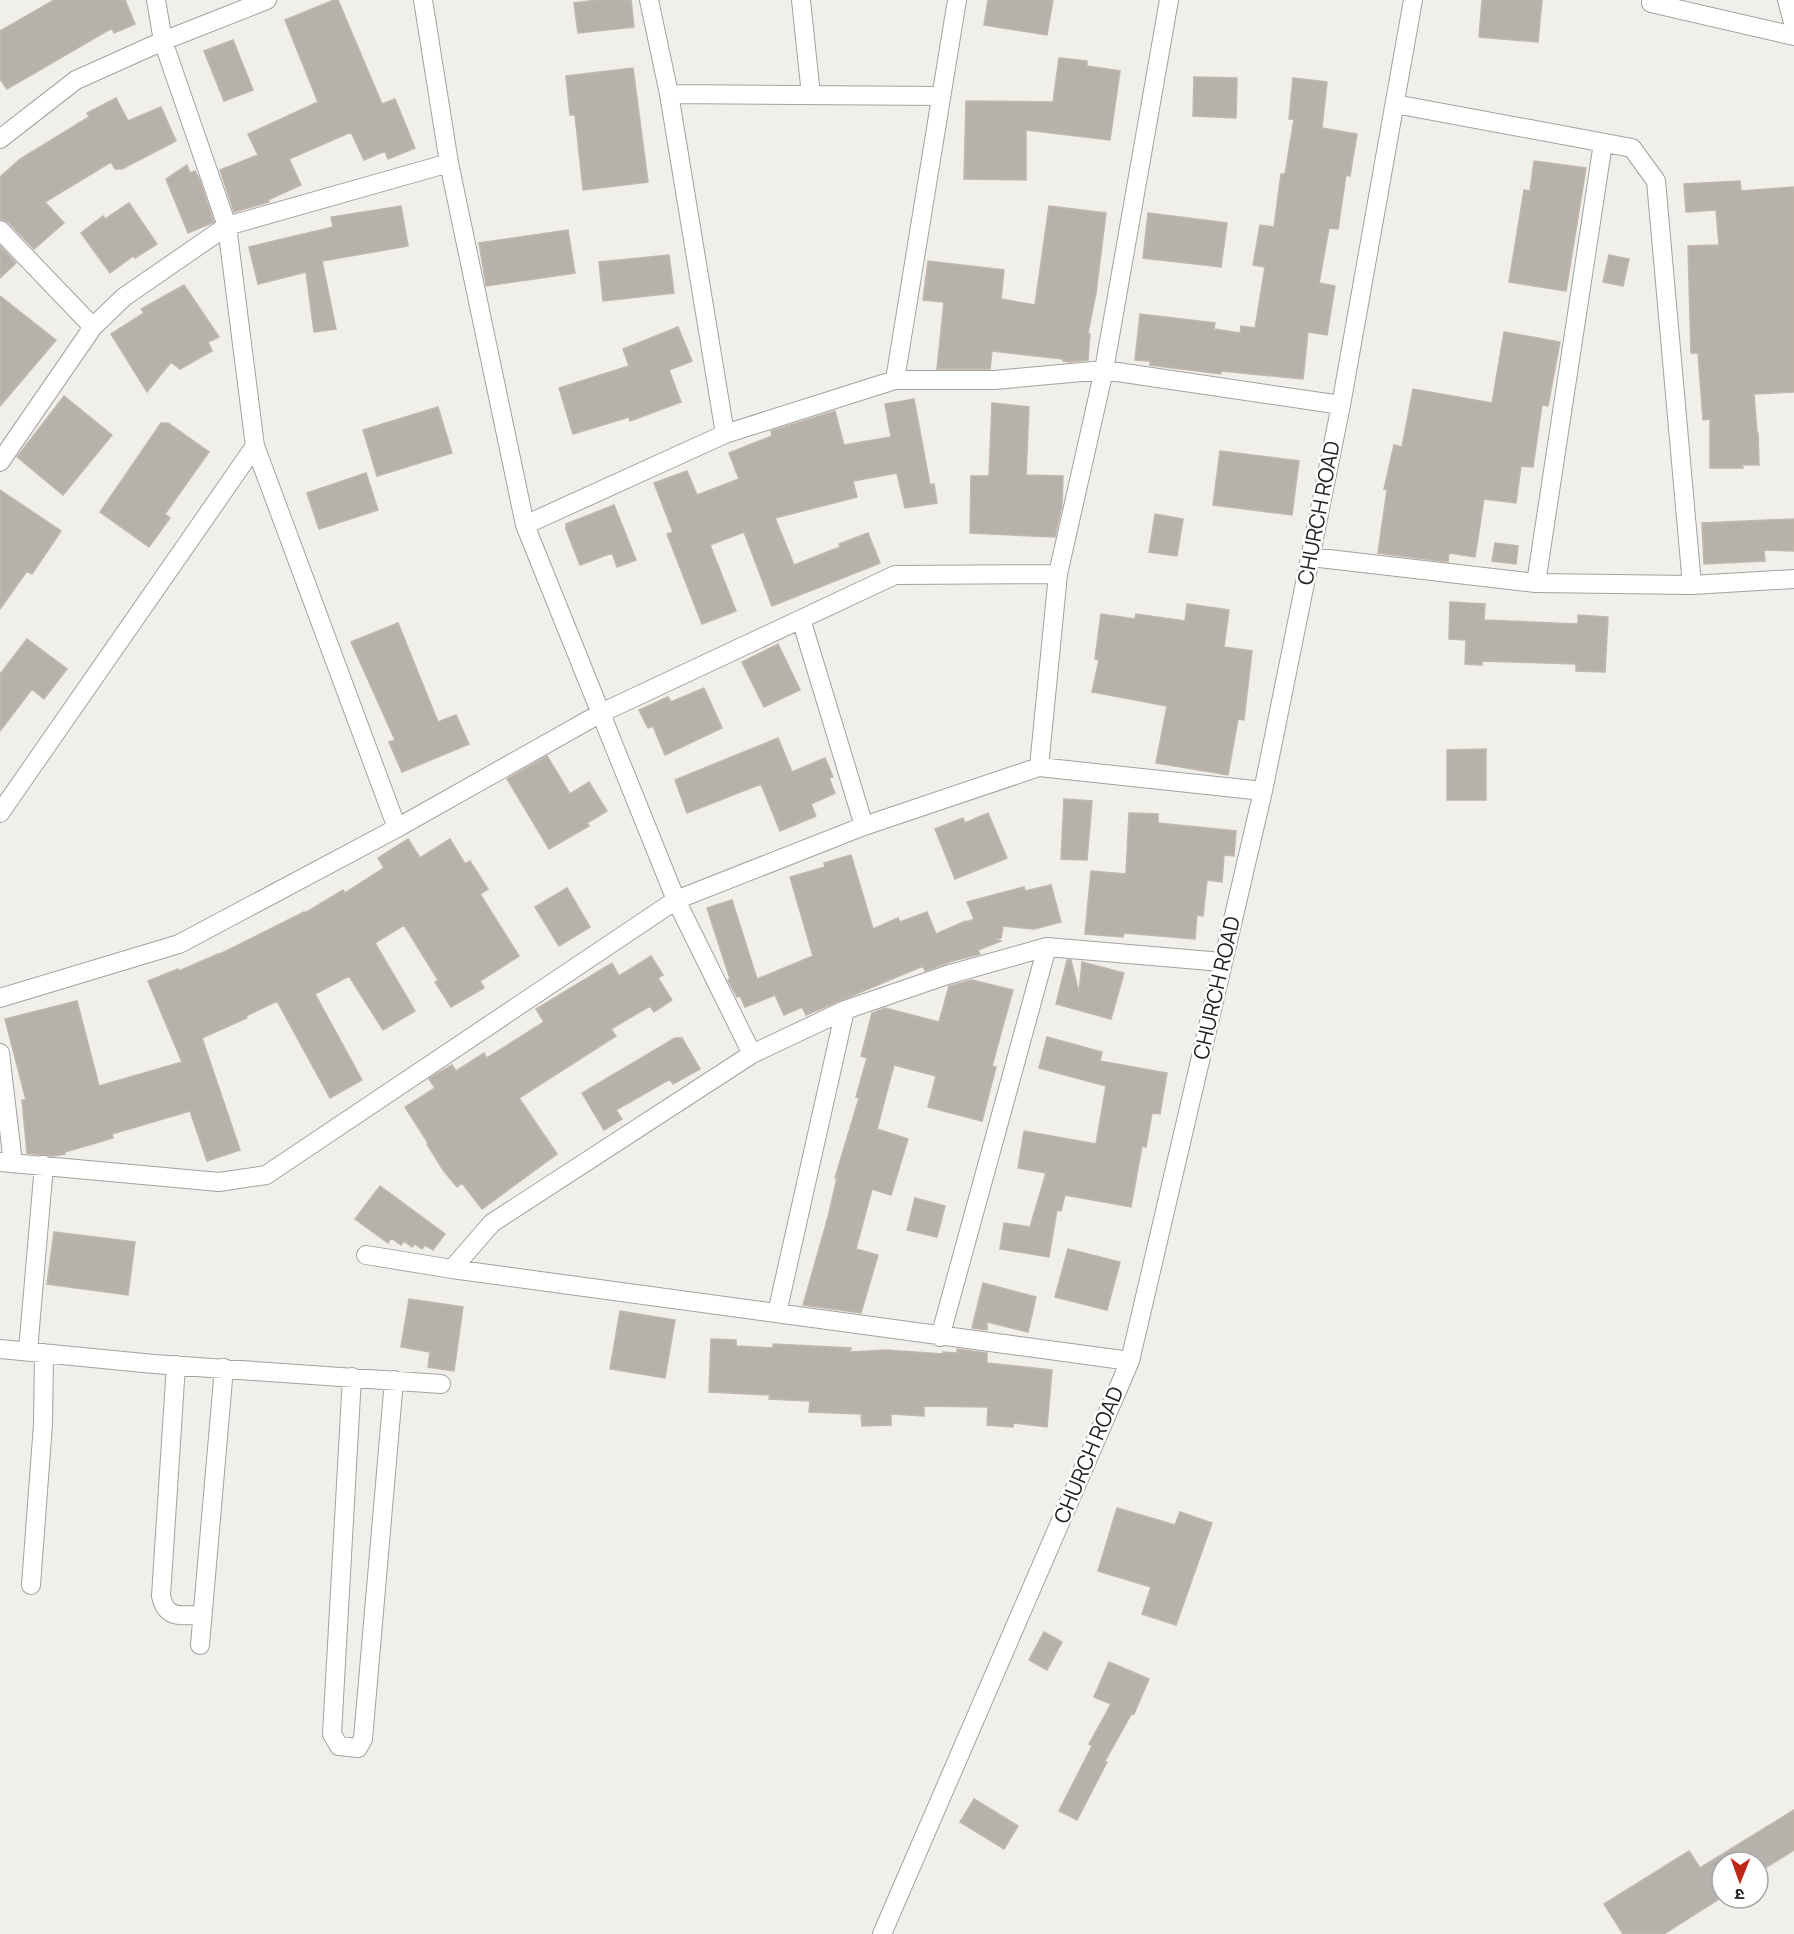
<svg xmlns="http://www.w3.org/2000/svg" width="1794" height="1934" font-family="Manrope,'Noto Sans Devanagari',sans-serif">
	<rect width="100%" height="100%" fill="#f0efe9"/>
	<path fill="#b6b1ab" stroke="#c1b7ac" stroke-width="1.5" d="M 54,0 L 125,0 L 135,24 L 114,33 L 112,28 L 7,89 L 0,79 L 0,31 Z
		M 334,0 L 338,0 L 382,104 L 395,99 L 415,148 L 388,159 L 385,151 L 364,160 L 351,132 L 289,159 L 301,185 L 268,200 L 269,202 L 234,212 L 220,170 L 258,155 L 248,134 L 318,102 L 285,20 Z
		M 596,0 L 631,0 L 634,27 L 578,33 L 574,3 Z
		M 988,0 L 1053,0 L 1047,35 L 984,25 Z
		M 1482,0 L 1542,0 L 1538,42 L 1479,37 Z
		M 233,40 L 253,90 L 224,101 L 204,51 Z
		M 1059,58 L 1087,61 L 1087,66 L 1120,71 L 1110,140 L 1026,130 L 1026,180 L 964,179 L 966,101 L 1053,102 Z
		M 633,68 L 648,182 L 583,190 L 575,115 L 570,115 L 566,76 Z
		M 1194,77 L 1237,78 L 1236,118 L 1193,116 Z
		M 1293,78 L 1327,82 L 1322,128 L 1357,134 L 1350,176 L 1346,175 L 1338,229 L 1329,228 L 1319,283 L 1335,286 L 1327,335 L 1308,332 L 1303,379 L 1221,371 L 1221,374 L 1150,365 L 1150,361 L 1135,360 L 1140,314 L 1215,323 L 1214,329 L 1240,333 L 1241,326 L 1255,328 L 1265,267 L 1253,265 L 1260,225 L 1274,227 L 1281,174 L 1285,174 L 1294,119 L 1289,119 Z
		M 116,98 L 128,121 L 161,107 L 176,141 L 122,169 L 115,169 L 111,162 L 45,202 L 64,223 L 34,249 L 8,222 L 0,219 L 0,177 L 20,159 L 89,117 L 87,113 Z
		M 1534,161 L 1586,168 L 1566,291 L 1509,282 L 1524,190 L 1530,191 Z
		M 187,165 L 190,173 L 195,171 L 199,178 L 214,222 L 188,233 L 166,179 Z
		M 1740,181 L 1741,191 L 1794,187 L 1794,392 L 1754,394 L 1757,433 L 1758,433 L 1759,465 L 1742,465 L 1743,468 L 1710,468 L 1710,419 L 1703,420 L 1698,353 L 1691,353 L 1688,246 L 1719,245 L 1716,210 L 1686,212 L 1684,184 Z
		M 129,203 L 157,244 L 135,258 L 133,256 L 110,273 L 81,233 L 103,216 L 105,219 Z
		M 401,206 L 408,246 L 322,261 L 336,329 L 314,332 L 306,272 L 258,284 L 249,247 L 333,227 L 331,217 Z
		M 1049,206 L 1106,213 L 1096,293 L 1088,333 L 1090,334 L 1088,360 L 1069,362 L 1063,361 L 1063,359 L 992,351 L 990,369 L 937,369 L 944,302 L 923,300 L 928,261 L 1004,270 L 1001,299 L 1035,305 Z
		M 1148,213 L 1227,223 L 1221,267 L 1143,258 Z
		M 568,230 L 575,273 L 486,286 L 479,243 Z
		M 0,246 L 16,263 L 0,278 Z
		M 669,255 L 674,293 L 603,301 L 599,262 Z
		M 1609,255 L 1629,259 L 1623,286 L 1603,282 Z
		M 184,285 L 219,337 L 208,342 L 212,351 L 180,369 L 171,362 L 147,392 L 111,334 L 144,313 L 141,309 Z
		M 0,296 L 56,340 L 0,406 Z
		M 678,327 L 692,361 L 669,370 L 681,402 L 630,421 L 629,417 L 573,434 L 559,388 L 629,366 L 623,349 Z
		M 1504,332 L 1560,342 L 1548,406 L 1542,405 L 1533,467 L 1521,466 L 1516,503 L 1484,499 L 1475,557 L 1449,553 L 1448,562 L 1378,553 L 1387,490 L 1384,489 L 1394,445 L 1402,447 L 1413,389 L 1492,403 Z
		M 64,396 L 112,435 L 63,495 L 17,457 Z
		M 914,399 L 930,485 L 934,484 L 937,503 L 905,508 L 897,473 L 853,481 L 857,497 L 775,518 L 794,565 L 840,547 L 839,544 L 868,533 L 880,563 L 772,606 L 744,532 L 710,545 L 736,611 L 702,624 L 667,534 L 673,532 L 654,483 L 687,471 L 697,495 L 739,479 L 729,453 L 772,436 L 771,431 L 835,411 L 844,445 L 891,437 L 885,404 Z
		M 992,403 L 1029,407 L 1026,475 L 1063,476 L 1062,505 L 1055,537 L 970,533 L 971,476 L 989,476 Z
		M 438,407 L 452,453 L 377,476 L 363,430 Z
		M 161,423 L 168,423 L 209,452 L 165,514 L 170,518 L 149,547 L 100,512 Z
		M 1220,451 L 1299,461 L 1292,515 L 1213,505 Z
		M 366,473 L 378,510 L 319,529 L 307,493 Z
		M 0,490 L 61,531 L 32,574 L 27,571 L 0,609 Z
		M 614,505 L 636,560 L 617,567 L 612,553 L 580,565 L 566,529 L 566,524 Z
		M 1155,514 L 1183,519 L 1177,556 L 1149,552 Z
		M 1794,519 L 1794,551 L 1764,550 L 1765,561 L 1704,564 L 1702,523 Z
		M 1495,543 L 1518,546 L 1516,564 L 1492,561 Z
		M 1450,602 L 1485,604 L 1484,620 L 1578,624 L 1578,615 L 1608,617 L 1605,672 L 1576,671 L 1576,664 L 1482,661 L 1482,665 L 1465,664 L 1466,640 L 1449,639 Z
		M 1187,604 L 1229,610 L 1224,647 L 1252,651 L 1244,720 L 1238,719 L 1228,775 L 1156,763 L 1167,706 L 1092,692 L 1099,660 L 1095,659 L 1101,614 L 1135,619 L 1136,614 L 1185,621 Z
		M 398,623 L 438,722 L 456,715 L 469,744 L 402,772 L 389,742 L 395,740 L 351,642 Z
		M 27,639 L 67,669 L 44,699 L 32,689 L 0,731 L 0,674 Z
		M 778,644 L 800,690 L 764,707 L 742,662 Z
		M 704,688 L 722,728 L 665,755 L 653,726 L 648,728 L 639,710 L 668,697 L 671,702 Z
		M 778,738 L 792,772 L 825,758 L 833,777 L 829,778 L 835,793 L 811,804 L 816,816 L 780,831 L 761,784 L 687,813 L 675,780 Z
		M 1486,749 L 1486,800 L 1447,800 L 1447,750 Z
		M 547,756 L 570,794 L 589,782 L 607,811 L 587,823 L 589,826 L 549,849 L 507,779 Z
		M 1064,799 L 1092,801 L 1087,860 L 1061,859 Z
		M 988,813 L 1007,858 L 955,879 L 935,829 L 963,818 L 965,823 Z
		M 1129,813 L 1158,814 L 1158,823 L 1236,831 L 1234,856 L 1224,855 L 1222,882 L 1207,880 L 1203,916 L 1197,915 L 1195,939 L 1124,933 L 1123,937 L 1085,934 L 1091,871 L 1126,874 Z
		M 408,839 L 420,858 L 450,839 L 465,864 L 470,861 L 488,889 L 480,894 L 519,956 L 480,981 L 484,988 L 451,1007 L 435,982 L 438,980 L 404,925 L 375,943 L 415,1011 L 383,1030 L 349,976 L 315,994 L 362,1080 L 330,1098 L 277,1001 L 246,1016 L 247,1018 L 202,1038 L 240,1150 L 207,1161 L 190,1111 L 112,1134 L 113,1138 L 65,1152 L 65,1154 L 53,1156 L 27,1153 L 22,1100 L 26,1100 L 5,1019 L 77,1001 L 99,1086 L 182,1062 L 148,981 L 178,969 L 179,971 L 218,954 L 218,955 L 304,912 L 305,913 L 343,890 L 345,893 L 384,868 L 378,858 Z
		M 851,855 L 873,929 L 898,918 L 900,922 L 927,912 L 936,934 L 966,921 L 967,922 L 974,919 L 967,902 L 1024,887 L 1025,891 L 1051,885 L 1061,922 L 1034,929 L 1003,926 L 1001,938 L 995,939 L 1001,941 L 978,950 L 980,954 L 956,960 L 925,971 L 923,966 L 806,1015 L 802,1007 L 784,1015 L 775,995 L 745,1007 L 740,996 L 737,997 L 728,980 L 730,979 L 707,908 L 732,900 L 757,979 L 813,956 L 790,877 L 825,867 L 824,863 Z
		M 567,888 L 590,927 L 559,946 L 535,907 Z
		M 651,956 L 663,975 L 658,978 L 672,1000 L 654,1012 L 650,1006 L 611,1029 L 616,1036 L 519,1098 L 557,1154 L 482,1209 L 462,1183 L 457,1187 L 443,1170 L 427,1144 L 428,1143 L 405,1107 L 435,1088 L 429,1079 L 435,1075 L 452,1065 L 456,1071 L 484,1053 L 487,1058 L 544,1022 L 536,1009 L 612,963 L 619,976 Z
		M 1067,960 L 1071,960 L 1079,993 L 1082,962 L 1124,973 L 1111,1019 L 1056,1004 Z
		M 972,980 L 1013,990 L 992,1066 L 996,1067 L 982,1121 L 928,1107 L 936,1076 L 894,1065 L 877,1129 L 908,1139 L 891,1195 L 872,1189 L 856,1249 L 878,1255 L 861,1313 L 803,1305 L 828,1217 L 837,1178 L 835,1178 L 859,1098 L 856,1097 L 867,1058 L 861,1056 L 872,1013 L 885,1008 L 939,1022 L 949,986 Z
		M 1047,1037 L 1102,1052 L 1100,1061 L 1167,1073 L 1160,1114 L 1152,1113 L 1146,1147 L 1142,1146 L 1131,1207 L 1065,1195 L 1061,1211 L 1057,1210 L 1049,1257 L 1000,1249 L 1004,1223 L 1030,1227 L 1046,1173 L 1018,1168 L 1024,1131 L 1096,1144 L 1106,1086 L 1039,1068 Z
		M 675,1038 L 682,1038 L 700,1069 L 673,1084 L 670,1079 L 616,1110 L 622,1119 L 604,1130 L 582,1093 Z
		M 380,1186 L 445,1234 L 433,1250 L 425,1245 L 422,1249 L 415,1244 L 412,1247 L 404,1241 L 401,1245 L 391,1238 L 388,1243 L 355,1219 Z
		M 915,1198 L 945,1206 L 937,1237 L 907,1230 Z
		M 54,1232 L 135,1242 L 128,1295 L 47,1284 Z
		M 1068,1249 L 1120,1262 L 1107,1310 L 1055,1297 Z
		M 983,1283 L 1036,1297 L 1028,1332 L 987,1322 L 987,1330 L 972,1328 Z
		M 409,1299 L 463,1307 L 454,1371 L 428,1367 L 430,1352 L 401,1347 Z
		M 620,1311 L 675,1320 L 665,1378 L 610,1369 Z
		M 711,1339 L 736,1340 L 736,1346 L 773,1348 L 773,1344 L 851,1348 L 850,1352 L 886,1350 L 943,1354 L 943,1352 L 957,1353 L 957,1349 L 987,1353 L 987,1363 L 1052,1370 L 1047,1427 L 1013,1423 L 1013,1427 L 987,1425 L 988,1407 L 924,1406 L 924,1416 L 891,1414 L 891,1425 L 862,1426 L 861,1414 L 809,1412 L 810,1401 L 769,1399 L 770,1395 L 709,1392 Z
		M 1117,1508 L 1175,1525 L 1180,1512 L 1212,1523 L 1176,1625 L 1142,1614 L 1151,1587 L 1098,1571 Z
		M 1044,1632 L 1062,1642 L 1047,1670 L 1029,1660 Z
		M 1109,1662 L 1149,1679 L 1134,1714 L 1132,1713 L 1105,1761 L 1107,1762 L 1077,1820 L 1059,1811 L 1092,1746 L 1089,1744 L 1111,1704 L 1094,1697 Z
		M 974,1799 L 1018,1826 L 1004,1849 L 960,1822 Z
		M 1794,1810 L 1794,1850 L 1762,1870 L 1758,1862 L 1722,1862 L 1722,1897 L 1664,1934 L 1623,1934 L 1604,1904 L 1689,1851 L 1700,1868 Z"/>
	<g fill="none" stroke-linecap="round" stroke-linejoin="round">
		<defs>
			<path id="minor" d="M 156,0 L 163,41 L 227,226 L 255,446 L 397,828
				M 423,0 L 449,163 L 525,525 L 676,900 L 752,1054
				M 649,0 L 669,94 L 725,434
				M 801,0 L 811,95
				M 1787,0 L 1794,26
				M 1651,3 L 1794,36
				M 669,94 L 941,96
				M 1395,104 L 1632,148 L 1656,181 L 1692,585
				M 0,139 L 76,80 L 163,41 L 267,0
				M 0,230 L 93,327
				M 895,380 L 957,0
				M 0,462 L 93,327 L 124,297 L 227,226 L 449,163
				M 525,525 L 725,434 L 895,380 L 995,380 L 1104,370 L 1341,405
				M 1311,557 L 1536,583 L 1692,585 L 1794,579
				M 1536,583 L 1603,143
				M 801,619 L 864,826
				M 1039,767 L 1058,574 L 1104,370 L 1169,0
				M 0,813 L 255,446
				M 0,998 L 179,944 L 397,828 L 601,713 L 895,575 L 1058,574
				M 0,1053 L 13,1163
				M 0,1162 L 219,1182 L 266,1175 L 676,900 L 864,826 L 1039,767 L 1263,791
				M 366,1255 L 452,1269
				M 777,1313 L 845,1010
				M 940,1337 L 1047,947
				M 0,1349 L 154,1364 L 441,1384
				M 28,1351 L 44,1165
				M 1130,1361 L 452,1269 L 492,1223 L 752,1054 L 845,1010 L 947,975 L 1047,947 L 1222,962
				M 176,1365 L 161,1596 C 166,1620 182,1615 202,1615
				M 352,1377 L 332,1734 L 339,1746 L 358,1748 L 363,1739 L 394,1380
				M 31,1585 L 43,1424 L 44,1353
				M 200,1645 L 224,1368
				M 882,1934 L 1130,1361 L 1263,791 L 1341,405 L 1413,0"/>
		</defs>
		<use href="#minor" stroke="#a2a2a2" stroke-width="20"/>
		<use href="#minor" stroke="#fff" stroke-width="18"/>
	</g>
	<g text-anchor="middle" stroke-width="5" stroke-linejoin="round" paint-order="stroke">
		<g font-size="21" fill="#212121" stroke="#fff">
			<text transform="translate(1319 513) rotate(-79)" y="7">CHURCH ROAD</text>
			<text transform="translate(1217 988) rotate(-77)" y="7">CHURCH ROAD</text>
			<text transform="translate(1089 1455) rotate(-67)" y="7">CHURCH ROAD</text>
		</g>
	</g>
	<g transform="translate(1740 1880) rotate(181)"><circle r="28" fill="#ffffff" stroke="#a6a6a6" stroke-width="1.5"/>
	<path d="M0-4.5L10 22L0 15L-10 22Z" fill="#be2714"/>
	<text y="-9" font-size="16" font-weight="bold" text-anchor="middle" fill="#212121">उ</text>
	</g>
</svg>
